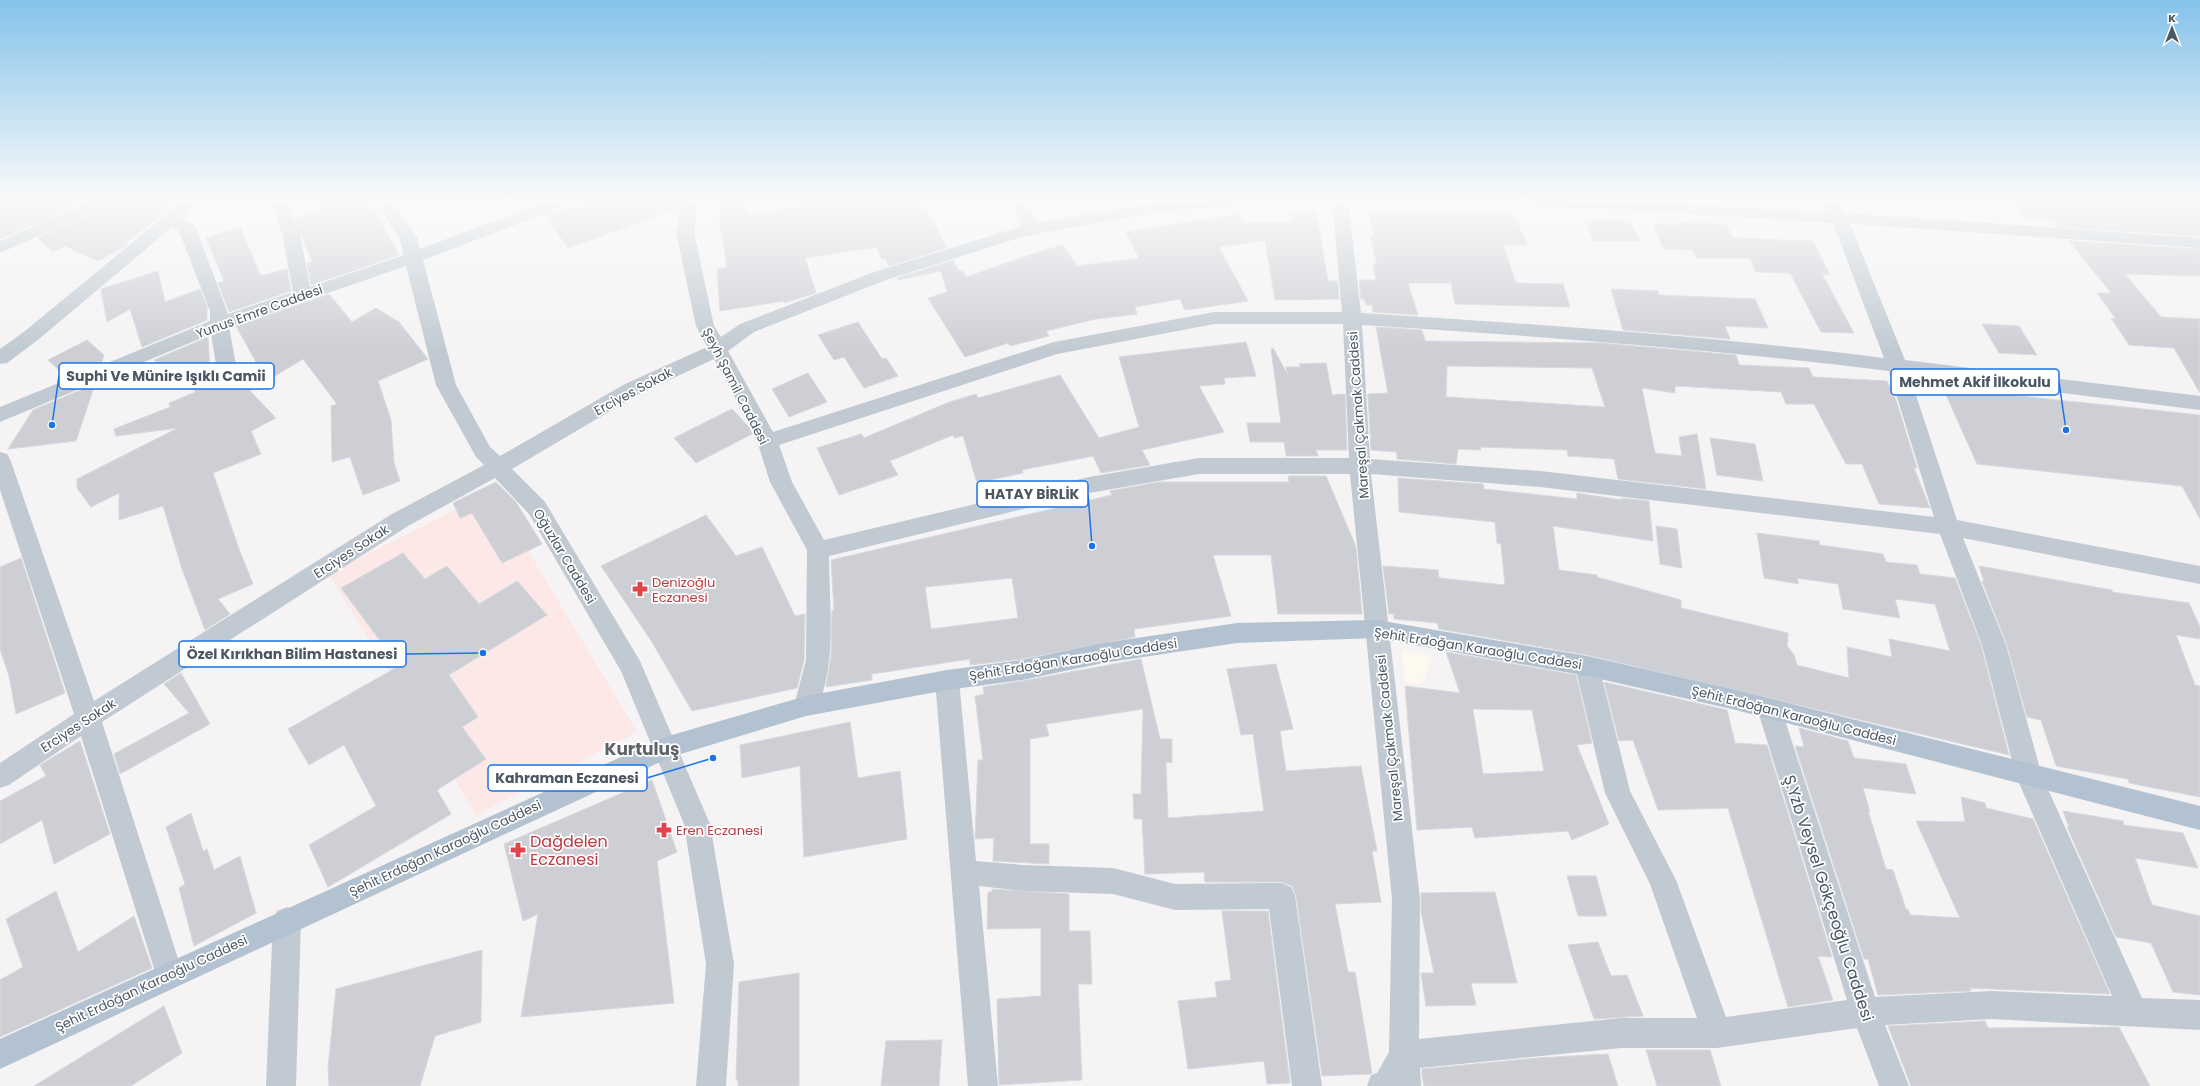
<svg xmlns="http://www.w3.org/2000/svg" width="2200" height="1086" font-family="Poppins,sans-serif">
	<rect width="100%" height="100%" fill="#f5f3f3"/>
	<path fill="#fdf9ef" d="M 1402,649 L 1433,656 L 1422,684 L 1405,682 Z"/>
	<path fill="#fce8e6" d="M 492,491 L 637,732 L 476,815 L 329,574 Z"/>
	<path fill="#cdcfd5" stroke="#d7d9de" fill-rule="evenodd" d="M 0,199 L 181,199 L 158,214 L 162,215 L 126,242 L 129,243 L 127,245 L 98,261 L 65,246 L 53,251 L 37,238 L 95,212 L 97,206 L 94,202 L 87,201 L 0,239 Z
		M 317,199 L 368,199 L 399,255 L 311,285 L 307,263 L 312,262 L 295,218 L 319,211 Z
		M 592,199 L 681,199 L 679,208 L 568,248 L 545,215 Z
		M 719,199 L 747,199 L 748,215 L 799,206 L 797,199 L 872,199 L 875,204 L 904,199 L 921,199 L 947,248 L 889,266 L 885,258 L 881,259 L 877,247 L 805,258 L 816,293 L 784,303 L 784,301 L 720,311 L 717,269 L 727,267 L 720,223 Z
		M 2011,199 L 2200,199 L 2200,236 L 2058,227 L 2053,220 L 2025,219 Z
		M 1316,212 L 1328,281 L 1338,281 L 1339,299 L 1275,300 L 1265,240 L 1219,247 L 1248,301 L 1185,310 L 1180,299 L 1135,307 L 1137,314 L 1096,319 L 1046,331 L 1049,336 L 1010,346 L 1008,343 L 965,357 L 928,298 L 947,292 L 941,271 L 898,280 L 897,278 L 953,260 L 959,271 L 962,270 L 966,277 L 1035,253 L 1063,245 L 1077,266 L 1139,258 L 1126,232 L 1239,214 L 1244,223 L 1292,222 L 1291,213 Z
		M 1432,213 L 1514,214 L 1527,245 L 1503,245 L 1516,283 L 1563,284 L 1570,307 L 1455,304 L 1451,283 L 1408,283 L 1418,315 L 1373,312 L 1372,305 L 1366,305 L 1364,299 L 1361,299 L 1359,280 L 1376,280 L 1373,264 L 1377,264 L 1371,237 L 1374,237 L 1369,214 Z
		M 1585,221 L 1630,221 L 1640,241 L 1594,241 Z
		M 1680,223 L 1726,224 L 1733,238 L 1813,241 L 1830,275 L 1822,274 L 1854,333 L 1821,332 L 1790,273 L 1756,272 L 1750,258 L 1697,258 L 1693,250 L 1664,249 L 1653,224 L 1681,224 Z
		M 240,227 L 261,276 L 287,269 L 291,291 L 229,312 L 218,283 L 224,281 L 206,238 Z
		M 2069,241 L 2200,249 L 2200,276 L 2125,274 L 2161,317 L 2200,319 L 2200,393 L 2174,348 L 2129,345 L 2111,318 L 2116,319 L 2097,293 L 2111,293 Z
		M 158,271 L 165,302 L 200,289 L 207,306 L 207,320 L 142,347 L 130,309 L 107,322 L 101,289 Z
		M 1611,289 L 1658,291 L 1659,295 L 1755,299 L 1768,328 L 1725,326 L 1730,339 L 1623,330 Z
		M 329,294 L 352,322 L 376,308 L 399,322 L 428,359 L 378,381 L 391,420 L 394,463 L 400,481 L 363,495 L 350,457 L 332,462 L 331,406 L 337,404 L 303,359 L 250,391 L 276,418 L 251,431 L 261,454 L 213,473 L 239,549 L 253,584 L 218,599 L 230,614 L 205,630 L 181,566 L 163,506 L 119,520 L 119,493 L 91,507 L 77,488 L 77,479 L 178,428 L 116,436 L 114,429 L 170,407 L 169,403 L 196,392 L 154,360 L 208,337 L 211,389 L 222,383 L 228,384 L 235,382 L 239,377 L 239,372 L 256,362 L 236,326 Z
		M 858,322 L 882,359 L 886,358 L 898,376 L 864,388 L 844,357 L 834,360 L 818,335 Z
		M 1982,324 L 2019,326 L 2037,355 L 1999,353 Z
		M 1376,327 L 1422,330 L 1425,341 L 1601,343 L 1736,355 L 1739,365 L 1809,368 L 1813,377 L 1887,381 L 1896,400 L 1917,468 L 1914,468 L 1930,508 L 1879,504 L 1862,464 L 1846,464 L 1814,404 L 1786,404 L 1781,392 L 1675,386 L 1675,393 L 1642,388 L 1655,453 L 1682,456 L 1679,437 L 1697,434 L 1706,489 L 1618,479 L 1614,459 L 1568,456 L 1567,450 L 1480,447 L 1481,450 L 1458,449 L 1456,464 L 1397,459 L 1397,452 L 1371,450 L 1368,394 L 1388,393 ZM 1447,366 L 1592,368 L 1605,407 L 1446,397 Z
		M 87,340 L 104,355 L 101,364 L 68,378 L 48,360 Z
		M 1246,342 L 1256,376 L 1224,378 L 1225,384 L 1199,386 L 1224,432 L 1142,450 L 1150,465 L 1101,473 L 1093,456 L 1022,470 L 1023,473 L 977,483 L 963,436 L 954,438 L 953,435 L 890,461 L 898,475 L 839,495 L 817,448 L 861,434 L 864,438 L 947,403 L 976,394 L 978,398 L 1060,375 L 1099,438 L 1139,427 L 1119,357 Z
		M 1273,348 L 1288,375 L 1286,367 L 1300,367 L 1299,364 L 1326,363 L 1332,395 L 1345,394 L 1347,450 L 1316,450 L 1318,456 L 1286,456 L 1284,442 L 1250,442 L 1247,423 L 1281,423 L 1271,349 Z
		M 808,373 L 827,402 L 789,417 L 772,389 Z
		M 95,384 L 76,441 L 8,449 L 33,410 Z
		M 1943,388 L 2200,415 L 2200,519 L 2182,486 L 1977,464 Z
		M 732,409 L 749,427 L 752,434 L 696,463 L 674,438 Z
		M 1710,438 L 1755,444 L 1763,481 L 1717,475 Z
		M 1288,476 L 1326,476 L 1356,547 L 1362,614 L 1278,614 L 1271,555 L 1213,555 L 1231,616 L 1134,629 L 1135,637 L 1022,659 L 970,665 L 970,659 L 872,674 L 872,680 L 826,687 L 831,656 L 832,610 L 834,610 L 831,560 L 1112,495 L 1110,491 L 1159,482 L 1289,482 ZM 1012,578 L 1018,618 L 931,629 L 925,587 Z
		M 1398,478 L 1483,484 L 1484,489 L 1577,499 L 1577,493 L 1622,500 L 1621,498 L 1649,501 L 1653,541 L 1553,526 L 1559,570 L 1597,575 L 1597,577 L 1681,600 L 1681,608 L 1788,633 L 1787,646 L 1794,655 L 1797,665 L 1849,678 L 1847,647 L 1892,657 L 1889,639 L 1950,651 L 1935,604 L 1895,599 L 1900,618 L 1843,609 L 1838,584 L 1797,578 L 1799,584 L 1764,578 L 1757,533 L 1819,541 L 1820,545 L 1883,554 L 1886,562 L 1917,565 L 1920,574 L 1955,578 L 1981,645 L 2009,755 L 1587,655 L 1439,629 L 1437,623 L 1394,619 L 1394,614 L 1389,614 L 1383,566 L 1438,570 L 1439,578 L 1505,585 L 1501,544 L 1497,543 L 1495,522 L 1399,512 Z
		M 496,482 L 516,502 L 542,544 L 502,563 L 472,513 L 460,518 L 453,503 Z
		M 706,515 L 736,556 L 762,547 L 795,616 L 805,614 L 804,660 L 797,688 L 692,711 L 652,642 L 601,566 Z
		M 1656,526 L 1677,529 L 1682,568 L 1660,564 Z
		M 403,553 L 425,579 L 447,566 L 479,604 L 517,581 L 547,615 L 449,675 L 478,717 L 462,727 L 486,759 L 437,790 L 451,814 L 328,887 L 309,845 L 376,806 L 344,745 L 309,765 L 288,729 L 399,666 L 341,588 Z
		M 21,558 L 65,693 L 16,714 L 9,676 L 0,649 L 0,567 Z
		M 1979,566 L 2112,590 L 2112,592 L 2189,603 L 2200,627 L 2200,639 L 2176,635 L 2195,685 L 2200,686 L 2200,797 L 2129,783 L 2128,779 L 2056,766 L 2041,720 L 2027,717 L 2007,645 L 1982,581 L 1984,581 Z
		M 1446,652 L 1576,675 L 1592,743 L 1577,745 L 1609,824 L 1572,840 L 1568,831 L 1475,838 L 1472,827 L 1417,830 L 1405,686 L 1460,693 ZM 1473,709 L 1532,710 L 1544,771 L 1483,774 Z
		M 1141,659 L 1160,739 L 1172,739 L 1172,763 L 1166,762 L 1168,818 L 1264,811 L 1253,734 L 1241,735 L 1227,669 L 1276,664 L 1293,729 L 1280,731 L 1286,771 L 1361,766 L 1377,851 L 1372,851 L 1381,902 L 1335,904 L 1348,972 L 1355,972 L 1372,1073 L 1370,1074 L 1322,1076 L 1296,896 L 1292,886 L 1281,882 L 1205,882 L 1204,872 L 1145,874 L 1142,819 L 1134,819 L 1133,794 L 1141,794 L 1143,709 L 1046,724 L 1049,736 L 1030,739 L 1030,844 L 1049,844 L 1049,864 L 993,861 L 994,838 L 975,839 L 978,760 L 983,760 L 975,696 L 984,694 L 983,687 L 1022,681 Z
		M 181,673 L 210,724 L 120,774 L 114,754 L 189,713 L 164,684 Z
		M 1604,682 L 1727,710 L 1735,743 L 1767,745 L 1832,957 L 1818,956 L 1833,1000 L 1788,1007 L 1728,808 L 1658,810 L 1633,740 L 1619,741 Z
		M 850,722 L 858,778 L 900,771 L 907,839 L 804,857 L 800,766 L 742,778 L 740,745 Z
		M 1799,728 L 1848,741 L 1854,758 L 1906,764 L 1916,794 L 1863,788 L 1870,812 L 1868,811 L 1886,869 L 1893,870 L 1906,909 L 1908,909 L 1910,915 L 1960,918 L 1916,821 L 1965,822 L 1961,797 L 1985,803 L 1986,808 L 2033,819 L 2110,994 L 1970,988 L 1971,991 L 1878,995 L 1868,959 L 1864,959 L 1795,746 L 1804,747 Z
		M 80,741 L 110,834 L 54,864 L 42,820 L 0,844 L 0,801 L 46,776 L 40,765 Z
		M 652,780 L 677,852 L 657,861 L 674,1003 L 521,1017 L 538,914 L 523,921 L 504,844 Z
		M 2063,811 L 2123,821 L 2124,825 L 2183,833 L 2198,868 L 2135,858 L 2152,905 L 2200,916 L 2200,995 L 2173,992 L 2151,943 L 2116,937 L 2067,827 L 2069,827 Z
		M 191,813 L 203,851 L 207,849 L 214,870 L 240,856 L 256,913 L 194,946 L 179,888 L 185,884 L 166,827 Z
		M 1567,876 L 1596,876 L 1607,916 L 1578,916 Z
		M 992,889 L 1069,894 L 1069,931 L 1090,931 L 1092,984 L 1078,984 L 1082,1080 L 999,1085 L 997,999 L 1041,996 L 1041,928 L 987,929 L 988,892 L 992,892 Z
		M 56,891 L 78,952 L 134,916 L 152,968 L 0,1037 L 0,980 L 23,967 L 6,919 Z
		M 1495,892 L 1517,983 L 1471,983 L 1476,1005 L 1426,1006 L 1421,973 L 1434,973 L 1421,911 L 1421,893 Z
		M 1222,911 L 1268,911 L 1290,1083 L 1267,1084 L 1264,1061 L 1188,1069 L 1178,1001 L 1217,997 L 1215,982 L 1231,980 Z
		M 1598,942 L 1611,976 L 1627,975 L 1643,1016 L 1594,1019 L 1568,945 Z
		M 482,950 L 481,1022 L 435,1036 L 420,1086 L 329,1086 L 328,1067 L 336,989 Z
		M 799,973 L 799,1086 L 738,1086 L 738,1080 L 736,1080 L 739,982 Z
		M 164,1006 L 182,1053 L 131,1086 L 34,1086 Z
		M 1985,1021 L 1988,1028 L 2119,1027 L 2150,1086 L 1911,1086 L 1888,1026 Z
		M 942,1040 L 939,1086 L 881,1086 L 886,1041 Z
		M 1646,1050 L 1710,1050 L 1721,1086 L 1657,1086 Z
		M 1608,1054 L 1618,1086 L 1424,1086 L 1422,1076 L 1422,1069 L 1537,1058 Z"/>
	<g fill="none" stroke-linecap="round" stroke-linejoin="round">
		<path fill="#c1cad2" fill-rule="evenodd" d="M 185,199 L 203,199 L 182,219 L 193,224 L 196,228 L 228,314 L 293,292 L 282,233 L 269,199 L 285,199 L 300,233 L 310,287 L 404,255 L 399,237 L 374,199 L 390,199 L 417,237 L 420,249 L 552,199 L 575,199 L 573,203 L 423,260 L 456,385 L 490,447 L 500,456 L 625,384 L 707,347 L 696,326 L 676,232 L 682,199 L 698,199 L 694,232 L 714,326 L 721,337 L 740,324 L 874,272 L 1022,226 L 1008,199 L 1024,199 L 1037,223 C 1118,209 1199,192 1280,199 L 1278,203 L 1272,204 L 1157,212 L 1025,236 L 886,280 L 754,332 L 728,351 L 773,432 L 1054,342 L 1214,312 L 1342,312 L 1332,199 L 1348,199 L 1361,313 C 1535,324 1711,336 1884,358 L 1833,223 L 1645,211 L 1460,204 L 1454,203 L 1452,199 L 1599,199 L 1827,212 L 1819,199 L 1835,199 L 1845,213 L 2200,238 L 2200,248 L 1850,224 L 1905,360 L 2200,396 L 2200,410 L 1909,374 L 1957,520 L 2200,566 L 2200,584 L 1963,538 L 2006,645 L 2042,776 L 2142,998 L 2200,1000 L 2200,1030 L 1991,1019 L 1885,1025 L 1909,1086 L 1879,1086 L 1857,1028 L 1717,1048 L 1621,1048 L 1420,1068 L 1421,1086 L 1367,1086 L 1371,1075 L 1377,1073 L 1389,1052 L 1392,899 L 1350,474 L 1199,474 L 1089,493 L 829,556 C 829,607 838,666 815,713 L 806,716 L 797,713 L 794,706 L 806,660 L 807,550 L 770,482 L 757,441 L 747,420 L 714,359 L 639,394 L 512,469 L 545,502 L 640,661 L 710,824 L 734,964 L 726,1086 L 696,1086 L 706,964 L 684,824 L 621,671 L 529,514 L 495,478 L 408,526 L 102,722 L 183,974 L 179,984 L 169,988 L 159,984 L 81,736 L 9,785 L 0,788 L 0,763 L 74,714 L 0,490 L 0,452 L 7,454 L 10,459 L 94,701 L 392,514 L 484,465 L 476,457 L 436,385 L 406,266 L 229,327 L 238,376 L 235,381 L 228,383 L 221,381 L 218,376 L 211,334 L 0,422 L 0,407 L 210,321 L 210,311 L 179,231 L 172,227 L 39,339 L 7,363 L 0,364 L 0,349 L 25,331 ZM 1214,324 L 1343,324 L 1349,458 L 1199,458 L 1089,477 L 824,540 L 792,482 L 779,445 L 1057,354 ZM 1362,325 C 1538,336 1714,349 1889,371 L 1934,517 L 1540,471 L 1370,459 ZM 1371,474 L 1540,487 L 1940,534 L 1982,645 L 2016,776 L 2112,996 L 1991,991 L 1875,997 L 1781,708 L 1778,701 L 1769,698 L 1760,701 L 1757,708 L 1847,1000 L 1726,1017 L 1676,880 L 1630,791 L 1599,666 L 1595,659 L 1587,656 L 1579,659 L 1575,666 L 1605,793 L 1650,884 L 1697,1018 L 1621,1018 L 1419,1039 L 1420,899 Z
			M 88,202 L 94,203 L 96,207 L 94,211 L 0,253 L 0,241 Z
			M 947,670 L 956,673 L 959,680 L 976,861 L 1023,865 L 1113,868 L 1175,884 L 1281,883 L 1291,887 L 1295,896 L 1322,1086 L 1292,1086 L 1269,909 L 1175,910 L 1113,894 L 1023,891 L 979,886 L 998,1086 L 968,1086 L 935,680 L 938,673 Z
			M 287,907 L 297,911 L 301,920 L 296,1086 L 266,1086 L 273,920 L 277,911 Z"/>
		<path fill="#b3c2d1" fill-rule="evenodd" d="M 1377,620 L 1587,656 L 1736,690 L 2200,806 L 2200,830 L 1736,710 L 1587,676 L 1377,638 L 1237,643 L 1103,663 L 1022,680 L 947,690 L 806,716 L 671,757 L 0,1069 L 0,1039 L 665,737 L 806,696 L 947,670 L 1022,660 L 1103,643 L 1237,623 Z"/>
	</g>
	<linearGradient id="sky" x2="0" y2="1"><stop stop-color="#85c3ea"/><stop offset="0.57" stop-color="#fafafa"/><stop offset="1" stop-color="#fafafa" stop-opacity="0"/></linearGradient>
	<rect width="2200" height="351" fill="url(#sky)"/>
	<defs>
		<symbol id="pharmacy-bare" viewBox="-9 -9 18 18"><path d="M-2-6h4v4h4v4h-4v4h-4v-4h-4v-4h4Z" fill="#e0444e" stroke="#fff" stroke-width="2.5" paint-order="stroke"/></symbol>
	</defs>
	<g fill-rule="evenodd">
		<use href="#pharmacy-bare" x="629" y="578" width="22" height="22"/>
		<use href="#pharmacy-bare" x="653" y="819" width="22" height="22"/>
		<use href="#pharmacy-bare" x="507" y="839" width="22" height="22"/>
	</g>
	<g text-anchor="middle" stroke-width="3.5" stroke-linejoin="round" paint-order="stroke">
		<g font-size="13" fill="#4a5661" stroke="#fff">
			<text transform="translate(259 311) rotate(-20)" y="5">Yunus Emre Caddesi</text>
			<text transform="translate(736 386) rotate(63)" y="5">Şeyh Şamil Caddesi</text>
			<text transform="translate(633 391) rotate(-28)" y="5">Erciyes Sokak</text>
			<text transform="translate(1358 415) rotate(-94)" y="5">Mareşal Çakmak Caddesi</text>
			<text transform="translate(351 551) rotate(-33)" y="5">Erciyes Sokak</text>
			<text transform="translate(565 556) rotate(59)" y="5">Oğuzlar Caddesi</text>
			<text transform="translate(1478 648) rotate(9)" y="5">Şehit Erdoğan Karaoğlu Caddesi</text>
			<text transform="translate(1073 659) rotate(-9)" y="5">Şehit Erdoğan Karaoğlu Caddesi</text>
			<text transform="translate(1794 715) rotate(14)" y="5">Şehit Erdoğan Karaoğlu Caddesi</text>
			<text transform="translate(78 725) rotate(-33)" y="5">Erciyes Sokak</text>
			<text transform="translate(1389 738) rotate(-96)" y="5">Mareşal Çakmak Caddesi</text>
			<text transform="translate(445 848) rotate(-25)" y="5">Şehit Erdoğan Karaoğlu Caddesi</text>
			<text transform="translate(151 983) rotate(-25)" y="5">Şehit Erdoğan Karaoğlu Caddesi</text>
		</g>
		<g font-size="13" fill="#be3a42" stroke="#fff" text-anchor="start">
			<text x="652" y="587">Denizoğlu<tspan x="652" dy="15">Eczanesi</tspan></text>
			<text x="676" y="835">Eren Eczanesi</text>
		</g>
		<g font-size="16" fill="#be3a42" stroke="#fff" text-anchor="start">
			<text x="530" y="847">Dağdelen<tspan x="530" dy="18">Eczanesi</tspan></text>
		</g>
		<g font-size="16" fill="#4a5661" stroke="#fff">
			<text transform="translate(1829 898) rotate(72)" y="6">Ş.Yzb Veysel Gökçeoğlu Caddesi</text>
		</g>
		<g font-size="17" font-weight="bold" fill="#5f6368" stroke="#fff">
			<text x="642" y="755">Kurtuluş</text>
		</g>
	</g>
	<path fill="none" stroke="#1a73e8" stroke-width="1.5" d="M52 425L59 376M2066 430L2059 382M1092 546L1088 494M483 653L406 654M713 758L647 778"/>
	<g fill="#1a73e8" stroke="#fff" stroke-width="1.5">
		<circle cx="52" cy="425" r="4"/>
		<circle cx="2066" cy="430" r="4"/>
		<circle cx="1092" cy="546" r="4"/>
		<circle cx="483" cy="653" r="4"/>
		<circle cx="713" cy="758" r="4"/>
	</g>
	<g fill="#fff" stroke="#1a73e8" stroke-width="1.5">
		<rect x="59" y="363" width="215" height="26" rx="4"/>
		<rect x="1891" y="369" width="168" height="26" rx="4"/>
		<rect x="977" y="481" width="111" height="26" rx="4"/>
		<rect x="179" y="641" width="227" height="26" rx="4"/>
		<rect x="488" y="765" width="159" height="26" rx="4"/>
	</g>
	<g font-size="14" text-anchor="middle" font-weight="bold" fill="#4a5661">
		<text x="166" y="381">Suphi Ve Münire Işıklı Camii</text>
		<text x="1975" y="387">Mehmet Akif İlkokulu</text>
		<text x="1032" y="499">HATAY BİRLİK</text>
		<text x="292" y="659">Özel Kırıkhan Bilim Hastanesi</text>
		<text x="567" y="783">Kahraman Eczanesi</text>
	</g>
	<g transform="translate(2172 28)" stroke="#ffffff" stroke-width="3" paint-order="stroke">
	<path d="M0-3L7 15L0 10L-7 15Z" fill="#4a5661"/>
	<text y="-6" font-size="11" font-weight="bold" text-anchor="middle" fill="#4a5661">K</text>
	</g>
</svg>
